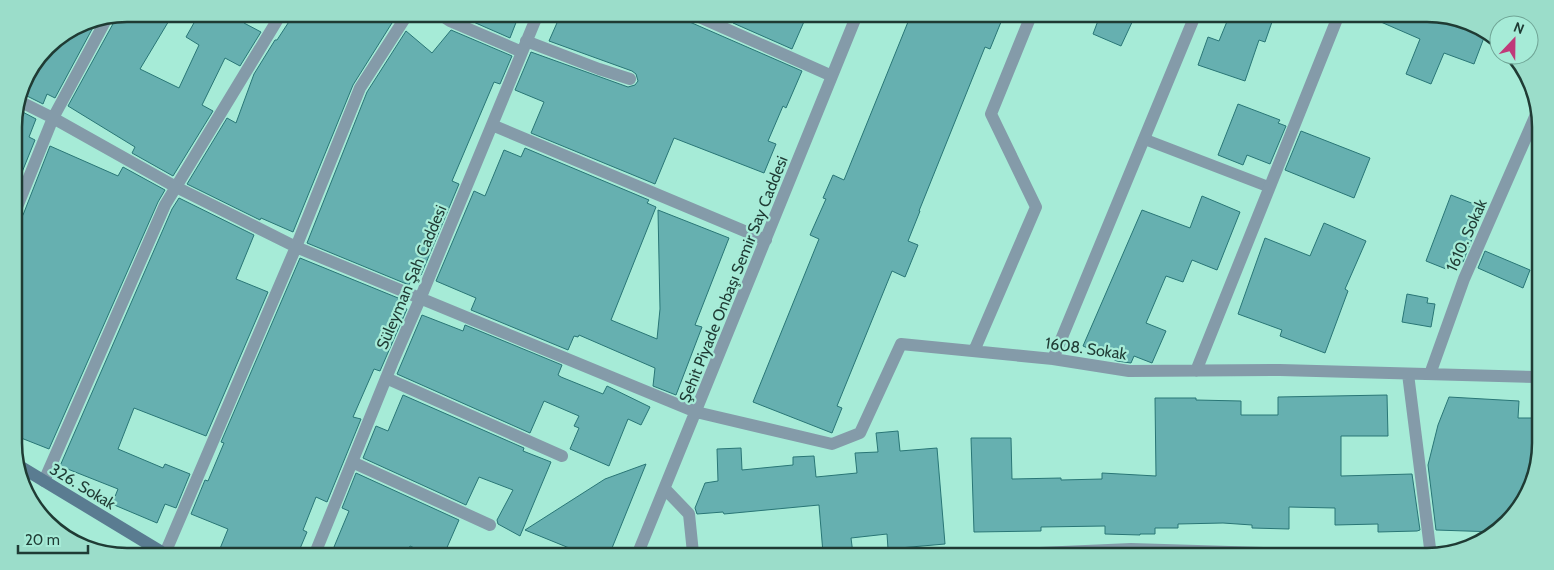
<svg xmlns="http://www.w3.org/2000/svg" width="1554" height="570" font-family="Cabin,sans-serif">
	<rect width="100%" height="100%" fill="#a6ebd7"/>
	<path fill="#66b0b0" stroke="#297676" d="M 128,14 L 173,14 L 140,69 L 179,88 L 199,45 L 186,37 L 199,14 L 250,14 L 244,23 L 261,32 L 240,66 L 225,58 L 202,105 L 213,111 L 173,176 L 132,153 L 135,147 L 68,106 L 114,22 L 115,16 Z
		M 294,14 L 397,15 L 353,85 L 293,232 L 261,218 L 260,220 L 187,184 L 227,118 L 236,123 L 254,74 L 275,40 L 277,40 Z
		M 464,15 L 505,15 L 517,20 L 510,38 L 462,17 Z
		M 560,16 L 676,16 L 802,71 L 786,108 L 783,106 L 768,141 L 776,144 L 764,173 L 674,138 L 655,184 L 531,133 L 544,102 L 515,90 L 531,52 L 628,87 L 635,85 L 638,81 L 636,74 L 632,71 L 549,41 Z
		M 736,16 L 740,16 L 806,17 L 792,49 L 733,23 Z
		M 910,17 L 989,18 L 1001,22 L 990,49 L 985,47 L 919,211 L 920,211 L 908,241 L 918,245 L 905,277 L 892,271 L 837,406 L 842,408 L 832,433 L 753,402 L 819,239 L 810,235 L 826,199 L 823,198 L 833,175 L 844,180 Z
		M 1099,18 L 1134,18 L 1121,46 L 1093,34 Z
		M 1228,19 L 1273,19 L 1265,42 L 1259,40 L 1245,81 L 1198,65 L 1208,37 L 1219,41 Z
		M 1374,19 L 1463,20 L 1485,35 L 1474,64 L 1444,53 L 1431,84 L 1406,74 L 1420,39 Z
		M 97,20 L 55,98 L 47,94 L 43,104 L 21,93 L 26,77 L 52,42 L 84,22 Z
		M 451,30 L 512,56 L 500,84 L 494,82 L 452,181 L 459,184 L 421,275 L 414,273 L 409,285 L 307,243 L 367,92 L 406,31 L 432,53 Z
		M 1238,104 L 1280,120 L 1278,123 L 1286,126 L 1270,164 L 1247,155 L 1243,165 L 1218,155 Z
		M 17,109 L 36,119 L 29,137 L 35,140 L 14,192 L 14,120 Z
		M 1301,131 L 1370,158 L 1354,198 L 1285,170 Z
		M 50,146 L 118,176 L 123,167 L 165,190 L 158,202 L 49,449 L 16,436 L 15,220 L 20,219 L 23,215 Z
		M 525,148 L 649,200 L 647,203 L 656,207 L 611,320 L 657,339 L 660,309 L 658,210 L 729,238 L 695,325 L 702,327 L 676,395 L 653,386 L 655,368 L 579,335 L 578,337 L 574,336 L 568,350 L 471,310 L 476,298 L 436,281 L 474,191 L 485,196 L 504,150 L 521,157 Z
		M 1451,195 L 1484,208 L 1463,262 L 1457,260 L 1454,269 L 1446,269 L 1426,261 Z
		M 1202,196 L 1240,212 L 1217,270 L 1192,260 L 1183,282 L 1166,276 L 1146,323 L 1166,331 L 1152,363 L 1134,356 L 1131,363 L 1117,361 L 1083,346 L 1142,210 L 1190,228 Z
		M 179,198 L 254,235 L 236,279 L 268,292 L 206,436 L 134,408 L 118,449 L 163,468 L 165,464 L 190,474 L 176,508 L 165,504 L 157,523 L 112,504 L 118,489 L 60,466 L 172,209 Z
		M 1324,223 L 1366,241 L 1345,289 L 1348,291 L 1325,353 L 1280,336 L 1282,330 L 1238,314 L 1265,238 L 1310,256 Z
		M 1485,251 L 1530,270 L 1523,288 L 1478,268 Z
		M 300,258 L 403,300 L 400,307 L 407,309 L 380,371 L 374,369 L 353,417 L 361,419 L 327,502 L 316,497 L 303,530 L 307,532 L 299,551 L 219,551 L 228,529 L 191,514 L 205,480 L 208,481 L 224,443 L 221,442 Z
		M 1407,294 L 1428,298 L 1427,303 L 1435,304 L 1431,327 L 1402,322 Z
		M 422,315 L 463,331 L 465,325 L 562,365 L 558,375 L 561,377 L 603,394 L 607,386 L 650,407 L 641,425 L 628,419 L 609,466 L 570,449 L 579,428 L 574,426 L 579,416 L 544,401 L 530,433 L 397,374 Z
		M 403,395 L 524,448 L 523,451 L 551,462 L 520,536 L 498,524 L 497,520 L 513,490 L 479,477 L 466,505 L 363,458 L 376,426 L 388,431 Z
		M 1387,395 L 1388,436 L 1341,436 L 1341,476 L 1412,474 L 1420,530 L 1417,531 L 1378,532 L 1378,524 L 1335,525 L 1335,508 L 1289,507 L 1289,529 L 1252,528 L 1252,525 L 1223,523 L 1178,524 L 1178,528 L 1155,528 L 1155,534 L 1140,534 L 1140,535 L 1105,534 L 1105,526 L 1041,527 L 1041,531 L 974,532 L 971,438 L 1011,438 L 1012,479 L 1061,478 L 1061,480 L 1102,479 L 1102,473 L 1156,476 L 1155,398 L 1196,398 L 1196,400 L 1241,401 L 1241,415 L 1278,415 L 1278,397 Z
		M 1449,397 L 1519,401 L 1518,418 L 1535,418 L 1534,479 L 1496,532 L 1436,530 L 1428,465 L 1438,425 Z
		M 898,431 L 900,451 L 937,448 L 945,544 L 888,549 L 887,534 L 851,538 L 853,554 L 823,553 L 819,505 L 724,514 L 723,512 L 697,514 L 695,508 L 705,483 L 718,481 L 717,449 L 741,448 L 742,470 L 793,465 L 793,457 L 814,456 L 816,477 L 857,473 L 855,453 L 878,452 L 876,433 Z
		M 646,464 L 610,553 L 579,552 L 525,530 L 605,479 Z
		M 356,473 L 459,520 L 445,552 L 423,552 L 410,546 L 407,552 L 346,551 L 334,547 L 349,511 L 342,508 Z"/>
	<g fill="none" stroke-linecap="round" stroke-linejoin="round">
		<path stroke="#849ba9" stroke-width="11" d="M 1144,139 L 1269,187"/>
		<path stroke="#849ba9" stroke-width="12" d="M 441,15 L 450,21 L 522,52
			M 697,16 L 832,76
			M 526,41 L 599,69 L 630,79
			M 19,101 L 53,118 L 176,187 L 296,247 L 696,412 L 832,444 L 860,433 L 901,344 L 1053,359 L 1129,371 L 1280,370 L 1536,377
			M 492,125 L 766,240
			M 15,212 L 53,118 L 107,18
			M 974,351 L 1036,207 L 991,114 L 1030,18
			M 1053,359 L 1194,18
			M 1196,371 L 1337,19
			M 1408,374 L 1431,556
			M 1430,374 L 1464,279 L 1538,110
			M 386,378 L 562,456
			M 352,462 L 490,525
			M 44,481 L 165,205 L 281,14
			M 665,489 L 689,514 L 693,553
			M 166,551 L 296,247 L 360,88 L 407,15
			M 316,551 L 393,361 L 420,299 L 537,16
			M 638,553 L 856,17
			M 1017,554 L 1131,549 L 1357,556"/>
		<path stroke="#5a7c91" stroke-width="12" d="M 16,464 L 160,551"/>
	</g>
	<g text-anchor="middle" stroke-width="4.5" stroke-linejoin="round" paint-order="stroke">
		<g font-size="16" fill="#1f3b34" stroke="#a6ebd7">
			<text transform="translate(1466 235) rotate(-66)" y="6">1610. Sokak</text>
			<text transform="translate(411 277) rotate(-67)" y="6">Süleyman Şah Caddesi</text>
			<text transform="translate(733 279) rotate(-68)" y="6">Şehit Piyade Onbaşı Semir Say Caddesi</text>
			<text transform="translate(1086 348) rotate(8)" y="6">1608. Sokak</text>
			<text transform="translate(83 486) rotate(31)" y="6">326. Sokak</text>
		</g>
	</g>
	<path d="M0 0H1554V570H0ZM127 22H1427A105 105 0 0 1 1532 127V443A105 105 0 0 1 1427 548H127A105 105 0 0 1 22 443V127A105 105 0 0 1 127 22Z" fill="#9bddca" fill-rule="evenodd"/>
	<path fill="none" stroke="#1f3b34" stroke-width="2.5" d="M127 22H1427A105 105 0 0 1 1532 127V443A105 105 0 0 1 1427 548H127A105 105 0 0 1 22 443V127A105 105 0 0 1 127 22Z"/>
	<g transform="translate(1514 40) rotate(22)"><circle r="24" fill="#a6ebd7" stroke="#70a596"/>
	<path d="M0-4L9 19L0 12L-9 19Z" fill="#c03979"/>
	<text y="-8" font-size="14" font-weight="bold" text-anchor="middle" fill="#1f3b34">N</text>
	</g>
	<path d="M18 545v8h70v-8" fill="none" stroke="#1f3b34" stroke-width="2.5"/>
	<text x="25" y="545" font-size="15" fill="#1f3b34" stroke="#a6ebd7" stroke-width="4" paint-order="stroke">20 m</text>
</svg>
